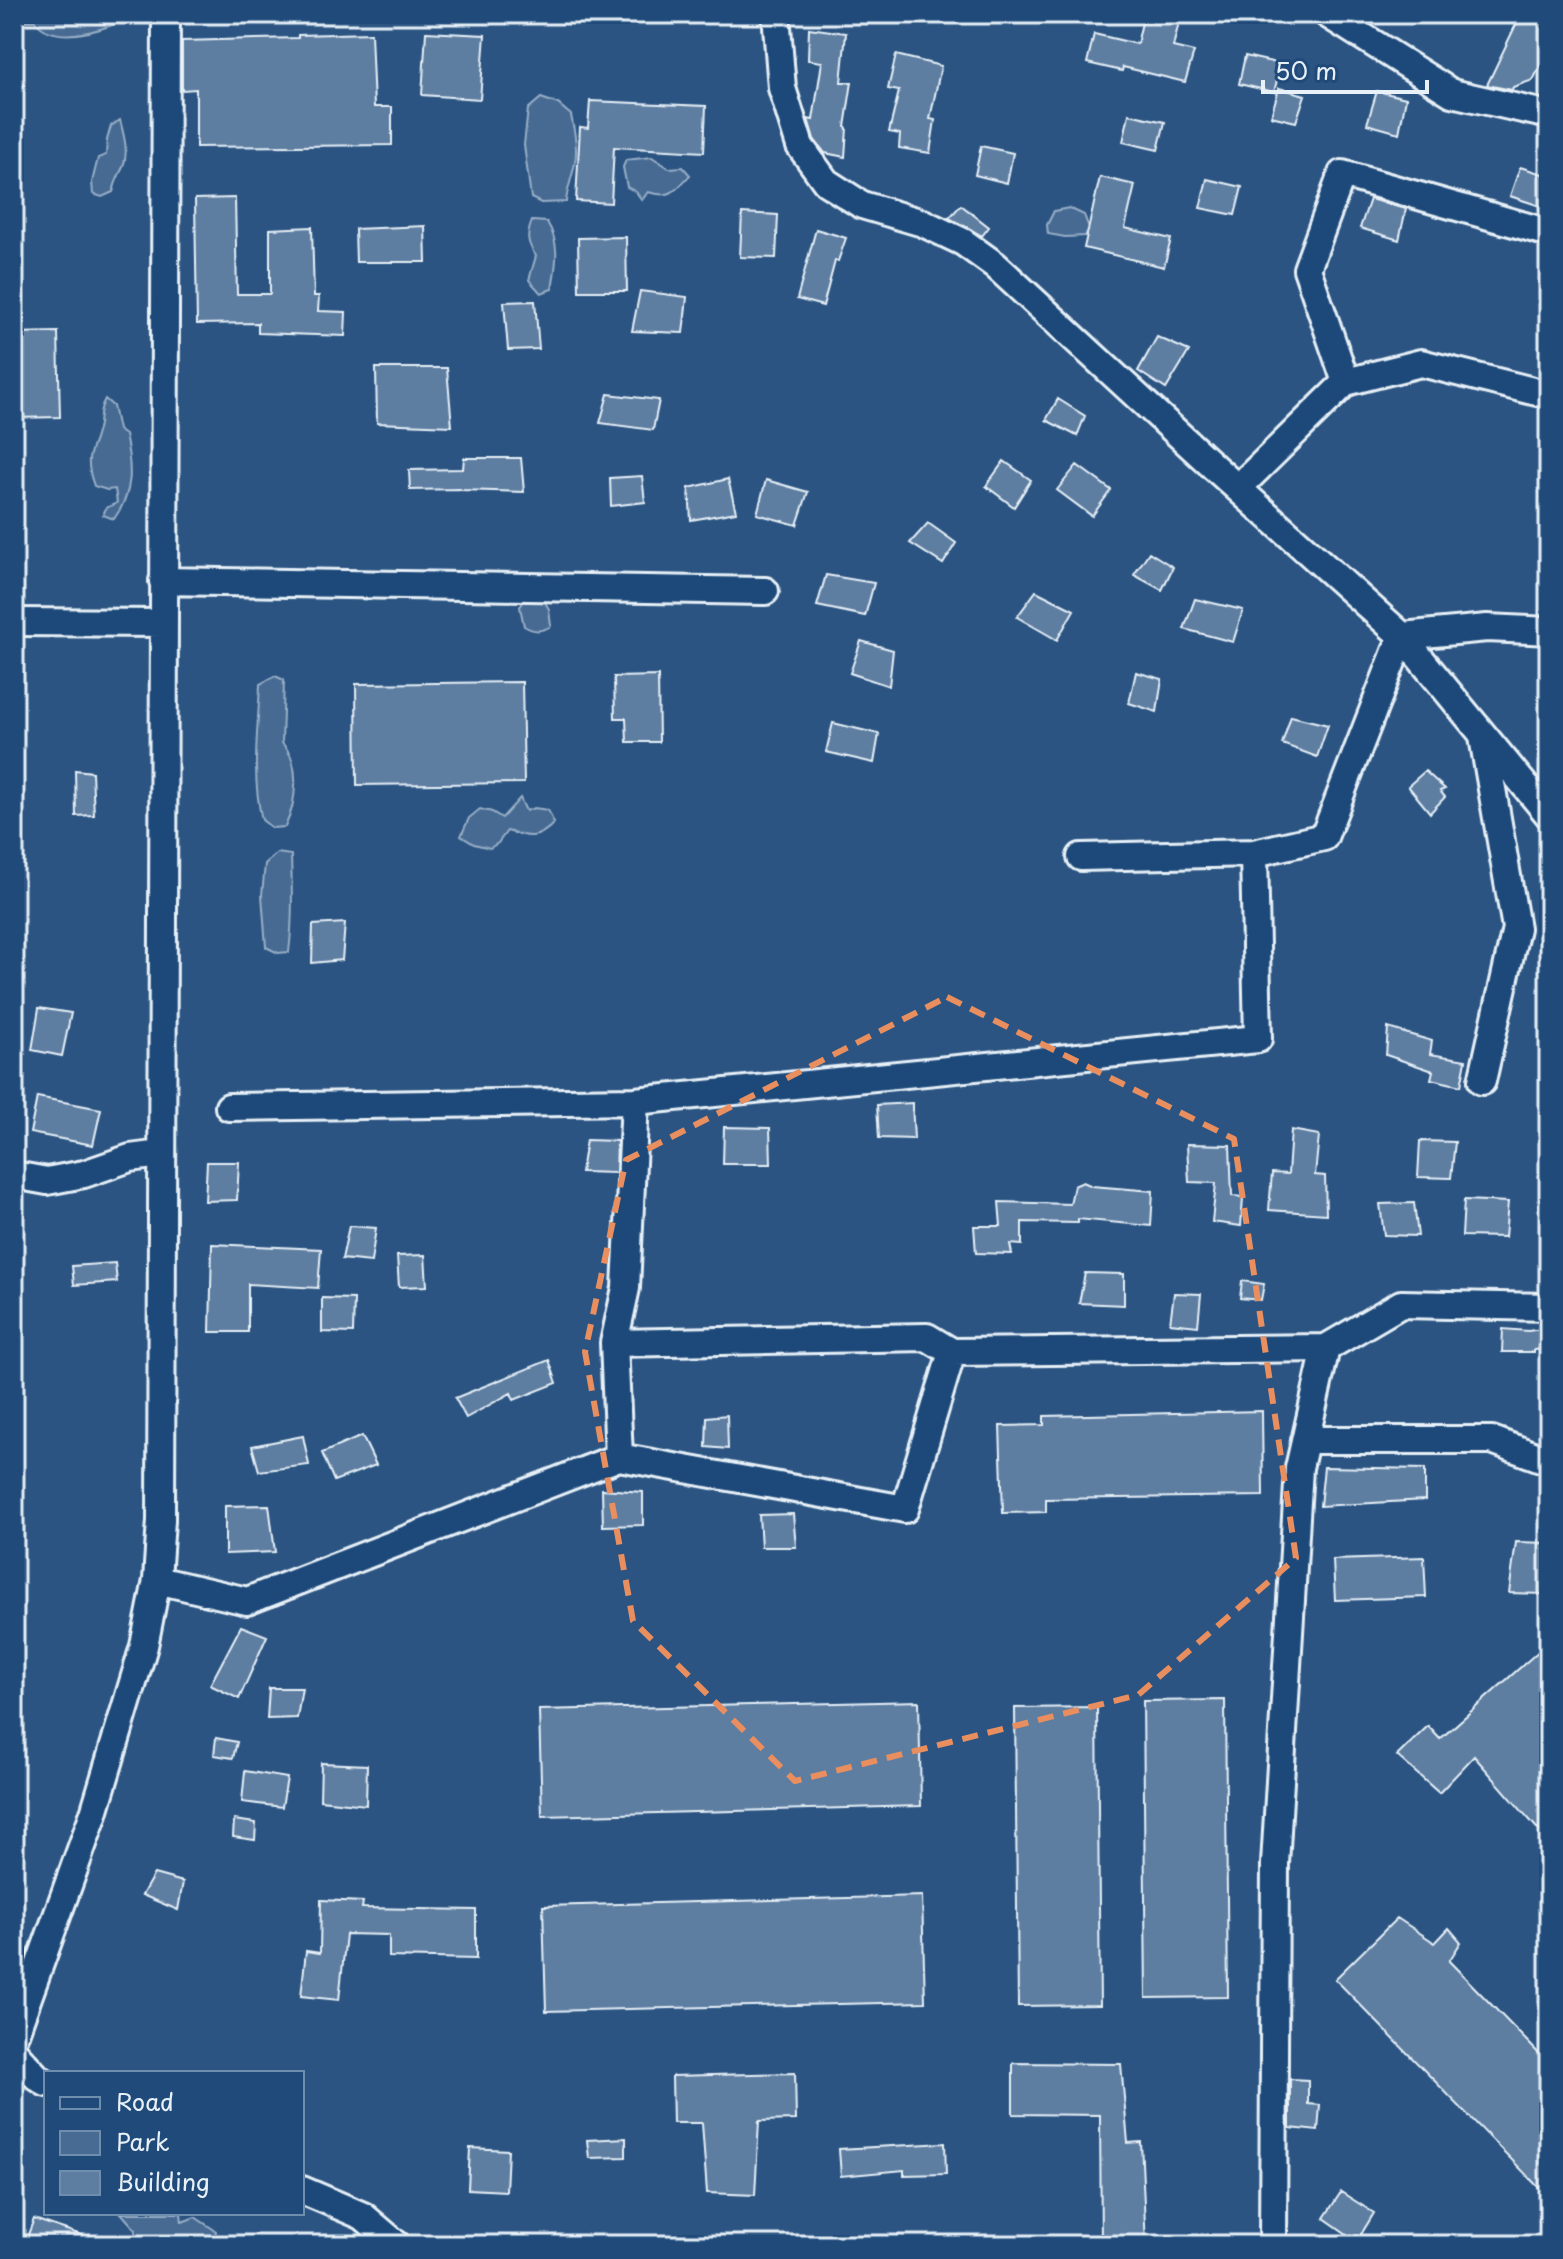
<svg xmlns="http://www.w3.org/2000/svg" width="1563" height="2259" font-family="'Playpen Sans',sans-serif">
	<rect width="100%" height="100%" fill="#2b5482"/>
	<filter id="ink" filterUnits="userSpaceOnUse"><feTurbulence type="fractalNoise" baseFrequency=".0125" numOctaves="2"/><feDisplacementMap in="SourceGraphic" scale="16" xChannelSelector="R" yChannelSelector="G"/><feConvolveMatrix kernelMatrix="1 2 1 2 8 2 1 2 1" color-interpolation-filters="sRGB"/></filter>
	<g filter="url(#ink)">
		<path fill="#476b93" stroke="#98aec6" stroke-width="2" d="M 14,14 L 116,14 L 115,24 C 91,33 53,44 35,21 L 14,21 Z
			M 541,98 L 558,104 L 571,115 C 574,131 578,146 575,162 C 573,176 567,188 566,202 L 541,203 L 531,198 L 524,145 L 528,109 Z
			M 120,120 C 124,136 129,152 123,167 C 118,178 116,179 113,192 L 102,197 L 93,194 L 92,182 L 98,158 L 106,155 L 107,140 L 111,126 Z
			M 652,157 L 669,168 L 683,167 L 690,175 C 675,191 671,199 648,192 L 642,200 L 636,192 L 627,187 L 623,167 L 626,160 Z
			M 1069,208 L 1084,215 L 1089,228 L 1085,236 L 1065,237 L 1048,234 L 1047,225 L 1054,211 Z
			M 532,221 L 547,222 C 561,245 556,264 552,289 L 541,293 L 529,280 L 536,256 C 527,243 526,236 532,221 Z
			M 105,399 L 113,406 L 118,430 L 125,435 C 132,467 134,492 114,519 L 103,515 L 106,508 L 117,503 L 115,489 L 107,490 L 94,486 C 82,452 94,453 99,424 C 100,414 100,408 105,399 Z
			M 525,599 L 543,599 L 549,609 L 551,626 C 541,632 534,632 524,626 L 520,607 Z
			M 275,676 L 284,680 L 282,743 C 302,763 296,804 285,827 L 272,828 L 262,820 C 251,776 258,729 260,684 Z
			M 520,798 L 526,811 L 534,808 L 548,810 L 554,823 C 538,840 529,838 507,831 L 498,843 L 490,848 L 474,844 L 461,836 L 469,818 L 480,809 L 492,812 L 502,818 Z
			M 277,853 L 291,855 C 292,888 293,920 289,952 L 278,953 L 266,947 L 262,895 L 265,864 Z
			M 121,2213 L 181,2213 L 182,2222 L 195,2217 L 216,2231 L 213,2245 L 131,2245 L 136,2230 Z"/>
		<path fill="#5d7da1" stroke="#e8f1f8" stroke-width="2" d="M 1144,14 L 1181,14 L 1173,47 L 1194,52 L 1185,82 L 1123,67 L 1122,71 L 1087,63 L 1094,34 L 1137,44 Z
			M 1521,14 L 1549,14 L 1549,50 L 1533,80 L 1513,87 L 1512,90 L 1487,85 Z
			M 809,28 L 846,33 L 841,82 L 852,82 L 845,127 L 847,128 L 845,157 L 825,153 L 814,139 L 808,119 L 813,120 L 822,62 L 808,60 Z
			M 426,32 L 485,35 L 480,99 L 422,95 Z
			M 371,33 L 374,107 L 392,107 L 392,145 L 196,147 L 196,89 L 182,90 L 182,41 L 298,38 L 298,35 Z
			M 896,55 L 941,66 L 930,119 L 935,120 L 930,153 L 899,148 L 900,134 L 889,132 L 899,91 L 888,89 Z
			M 1245,56 L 1281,64 L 1274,92 L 1239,84 Z
			M 1279,88 L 1305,95 L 1296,122 L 1271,116 Z
			M 1377,91 L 1406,98 L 1399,133 L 1367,124 Z
			M 590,101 L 706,106 L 704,152 L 614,147 L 611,203 L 576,201 L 580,127 L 588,128 Z
			M 1129,114 L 1165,122 L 1158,150 L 1123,142 Z
			M 981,146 L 1013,153 L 1007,183 L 975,175 Z
			M 1520,167 L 1549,176 L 1549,196 L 1543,207 L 1510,196 Z
			M 1100,177 L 1135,185 L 1125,228 L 1171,239 L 1164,267 L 1084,248 Z
			M 1207,179 L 1242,187 L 1235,215 L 1200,208 Z
			M 235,198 L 237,294 L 270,294 L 270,229 L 312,227 L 314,296 L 319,296 L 318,311 L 346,312 L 345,336 L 258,333 L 258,323 L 197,324 L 195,199 Z
			M 1370,199 L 1406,209 L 1399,240 L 1360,228 Z
			M 961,205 L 989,227 L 982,236 L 949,218 Z
			M 742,213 L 778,215 L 776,258 L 740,257 Z
			M 425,226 L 426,262 L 356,262 L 355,229 Z
			M 816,229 L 846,238 L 838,261 L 835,261 L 823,306 L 797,299 Z
			M 626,237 L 627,291 L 579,291 L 578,238 Z
			M 640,291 L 687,297 L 683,333 L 632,331 Z
			M 535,301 L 539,349 L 508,350 L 504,302 Z
			M 58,332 L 60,417 L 14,418 L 14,333 Z
			M 1157,337 L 1189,351 L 1166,389 L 1138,371 Z
			M 376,368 L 447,368 L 452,426 L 377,423 Z
			M 608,394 L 659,400 L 653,430 L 600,423 Z
			M 1058,399 L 1085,416 L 1077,436 L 1046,420 Z
			M 464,458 L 521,458 L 524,492 L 460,490 L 460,489 L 410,490 L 409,470 L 463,469 Z
			M 1004,461 L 1031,480 L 1014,507 L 986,486 Z
			M 1077,465 L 1111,490 L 1092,516 L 1057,490 Z
			M 642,476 L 645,502 L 611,506 L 610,478 Z
			M 728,479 L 736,512 L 691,520 L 689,488 Z
			M 766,480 L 808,492 L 797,525 L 757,514 Z
			M 928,523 L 956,543 L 943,564 L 910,543 Z
			M 1149,552 L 1173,567 L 1162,590 L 1134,575 Z
			M 826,575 L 874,583 L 865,616 L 817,606 Z
			M 1036,591 L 1074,610 L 1057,640 L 1017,617 Z
			M 1195,599 L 1243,610 L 1233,642 L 1184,629 Z
			M 861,641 L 893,650 L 889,686 L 850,673 Z
			M 1136,672 L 1162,679 L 1157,712 L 1129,703 Z
			M 658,676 L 659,742 L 627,742 L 626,718 L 615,718 L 614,677 Z
			M 522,682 L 524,783 L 357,785 L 356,684 Z
			M 1291,716 L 1328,725 L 1317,757 L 1282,744 Z
			M 833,723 L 879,734 L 874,763 L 826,752 Z
			M 75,770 L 92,772 L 94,815 L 76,816 Z
			M 1425,771 L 1445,789 L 1440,791 L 1445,797 L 1430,813 L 1408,786 Z
			M 345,923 L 342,960 L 312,963 L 313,925 Z
			M 39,1008 L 71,1013 L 62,1056 L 32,1050 Z
			M 1388,1028 L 1432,1041 L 1430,1054 L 1466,1060 L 1461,1086 L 1431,1079 L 1433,1071 L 1386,1055 Z
			M 37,1097 L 101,1109 L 93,1145 L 30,1133 Z
			M 912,1103 L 914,1139 L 879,1138 L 877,1105 Z
			M 724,1127 L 770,1128 L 771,1164 L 723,1164 Z
			M 1291,1130 L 1319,1135 L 1315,1175 L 1325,1176 L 1326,1214 L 1269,1210 L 1272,1173 L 1288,1174 Z
			M 586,1140 L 617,1141 L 616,1173 L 581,1172 Z
			M 1420,1141 L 1455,1142 L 1451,1178 L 1418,1177 Z
			M 1187,1144 L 1230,1145 L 1232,1196 L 1243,1197 L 1241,1226 L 1212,1222 L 1216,1183 L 1189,1182 Z
			M 207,1162 L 239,1162 L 237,1200 L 205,1201 Z
			M 1083,1182 L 1092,1186 L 1153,1191 L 1151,1226 L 1078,1219 L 1078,1223 L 1022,1222 L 1022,1245 L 1010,1244 L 1012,1254 L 976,1253 L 974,1226 L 1001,1226 L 999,1202 L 1070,1204 L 1074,1186 Z
			M 1464,1200 L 1508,1202 L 1505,1237 L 1462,1236 Z
			M 1414,1203 L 1418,1236 L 1384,1235 L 1380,1204 Z
			M 349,1226 L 376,1228 L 371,1262 L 342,1259 Z
			M 212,1244 L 321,1249 L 318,1288 L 248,1284 L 248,1332 L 210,1332 Z
			M 425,1255 L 427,1286 L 399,1287 L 397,1256 Z
			M 115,1263 L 117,1282 L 74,1285 L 72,1266 Z
			M 1085,1273 L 1124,1274 L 1124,1305 L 1079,1303 Z
			M 1242,1281 L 1264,1284 L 1261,1300 L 1240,1298 Z
			M 1174,1293 L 1201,1294 L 1198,1326 L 1170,1323 Z
			M 322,1298 L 354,1299 L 353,1333 L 322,1332 Z
			M 1549,1328 L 1549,1349 L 1534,1350 L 1534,1352 L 1502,1352 L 1503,1329 L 1528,1331 Z
			M 549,1360 L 557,1383 L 514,1400 L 511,1393 L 466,1418 L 455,1398 Z
			M 1262,1411 L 1263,1496 L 1046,1499 L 1046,1512 L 1003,1513 L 1000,1426 L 1044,1425 L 1044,1416 Z
			M 727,1415 L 728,1449 L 706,1447 L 707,1417 Z
			M 303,1436 L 309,1465 L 259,1471 L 252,1446 Z
			M 362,1436 L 376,1465 L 334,1481 L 322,1453 Z
			M 1324,1467 L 1425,1469 L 1425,1500 L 1320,1506 Z
			M 602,1489 L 643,1492 L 643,1525 L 603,1526 Z
			M 269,1505 L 275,1552 L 225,1554 L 225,1506 Z
			M 793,1514 L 796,1547 L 761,1547 L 759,1515 Z
			M 1516,1542 L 1549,1543 L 1549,1594 L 1509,1593 Z
			M 1424,1557 L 1426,1597 L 1335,1600 L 1333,1560 Z
			M 241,1626 L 267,1636 L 239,1699 L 210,1685 Z
			M 1541,1649 L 1549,1657 L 1549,1842 L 1474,1756 L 1439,1793 L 1397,1756 L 1428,1726 L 1440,1739 Z
			M 269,1688 L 302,1688 L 297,1718 L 267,1719 Z
			M 1225,1700 L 1228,1997 L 1146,1998 L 1143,1701 Z
			M 919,1701 L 921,1806 L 542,1816 L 539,1710 Z
			M 1097,1707 L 1100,2005 L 1018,2006 L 1015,1708 Z
			M 216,1738 L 237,1742 L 233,1758 L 214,1755 Z
			M 321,1763 L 367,1765 L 366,1805 L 320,1800 Z
			M 245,1771 L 287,1778 L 282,1807 L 242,1802 Z
			M 234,1820 L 256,1823 L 255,1840 L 233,1837 Z
			M 154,1874 L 183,1882 L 178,1910 L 142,1895 Z
			M 922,1896 L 925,2002 L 546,2011 L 543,1906 Z
			M 321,1900 L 363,1902 L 362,1908 L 476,1910 L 476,1959 L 389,1957 L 389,1935 L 346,1934 L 339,2000 L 301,1996 L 306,1951 L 320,1953 Z
			M 1397,1918 L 1435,1943 L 1449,1928 L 1461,1942 L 1449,1961 L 1549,2064 L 1549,2198 L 1335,1979 Z
			M 1013,2063 L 1121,2064 L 1128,2143 L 1141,2142 L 1146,2245 L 1101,2245 L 1100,2115 L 1013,2114 Z
			M 795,2073 L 796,2120 L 759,2121 L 755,2195 L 707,2193 L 702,2123 L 673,2123 L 672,2076 Z
			M 1290,2079 L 1308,2080 L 1308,2104 L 1320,2105 L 1318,2131 L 1290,2128 Z
			M 626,2138 L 626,2157 L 589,2158 L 587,2140 Z
			M 945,2143 L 946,2174 L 904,2175 L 904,2170 L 841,2176 L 839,2149 Z
			M 470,2148 L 508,2150 L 506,2191 L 468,2189 Z
			M 1341,2192 L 1374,2213 L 1357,2241 L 1324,2218 Z
			M 34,2219 L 102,2242 L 102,2245 L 24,2245 Z"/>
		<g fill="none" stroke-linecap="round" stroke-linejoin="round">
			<defs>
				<path id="minor" d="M 776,14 L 782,88 L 800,146 L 826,182 L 862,205 L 923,223 L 963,242 L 995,265 L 1215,468 L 1402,636 L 1549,815
					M 1327,14 L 1452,93 L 1549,115
					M 1346,382 L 1421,363 L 1549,395
					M 1238,488 L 1346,382 L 1307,269 L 1342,174 L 1549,233
					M 163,581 L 765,591
					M 14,622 L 163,623
					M 1081,857 L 1254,853
					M 1482,1081 L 1516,928 L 1483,737
					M 229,1107 L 635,1101 L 1258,1039 L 1254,853 L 1324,837 L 1402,636 L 1487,628 L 1549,631
					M 14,1175 L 47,1181 L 84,1174 L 130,1158 L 161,1154
					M 614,1343 L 927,1337 L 952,1352 L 1326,1348 L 1401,1304 L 1549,1307
					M 1305,1440 L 1492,1440 L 1549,1461
					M 619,1457 L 614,1343 L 626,1288 L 635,1101
					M 157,1580 L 247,1601 L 619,1457 L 905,1509 L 952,1352
					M 14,2036 L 94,1813 L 144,1646 L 157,1580 L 161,1520 L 166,14
					M 14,2052 L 37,2077 L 46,2083
					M 302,2190 L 363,2216 L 397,2245
					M 1273,2245 L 1275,1864 L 1299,1468 L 1326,1348"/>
			</defs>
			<use href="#minor" stroke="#e8f1f8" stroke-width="32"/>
			<use href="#minor" stroke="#1f4a7a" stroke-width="26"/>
		</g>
	</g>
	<path fill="none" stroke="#e88e5f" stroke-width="6" stroke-dasharray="16 10" stroke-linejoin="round" d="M 947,997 L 1234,1139 L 1296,1558 L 1138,1695 L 795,1781 L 633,1621 L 585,1352 L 626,1160 Z"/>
	<rect width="1563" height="2259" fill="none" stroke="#1f4a7a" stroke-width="48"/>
	<rect x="24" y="24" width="1515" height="2211" fill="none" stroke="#e8f1f8" stroke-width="3" filter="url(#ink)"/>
	<rect x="44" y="2071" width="260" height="144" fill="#1f4a7a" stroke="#6f8dac" stroke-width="2"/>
	<rect x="60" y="2097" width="40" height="12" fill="#1f4a7a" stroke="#6f8dac" stroke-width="2"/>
	<text x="116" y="2111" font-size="24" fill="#e8f1f8">Road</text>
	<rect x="60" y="2131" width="40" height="24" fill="#476b93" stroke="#6f8dac" stroke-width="2"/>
	<text x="116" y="2151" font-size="24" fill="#e8f1f8">Park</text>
	<rect x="60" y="2171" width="40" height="24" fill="#5d7da1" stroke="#6f8dac" stroke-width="2"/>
	<text x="116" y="2191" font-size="24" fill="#e8f1f8">Building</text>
	<path d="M1263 80v12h164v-12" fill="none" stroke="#e8f1f8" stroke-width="4"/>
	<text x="1275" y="80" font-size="24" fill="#e8f1f8" stroke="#1f4a7a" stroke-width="6" paint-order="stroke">50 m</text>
</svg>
